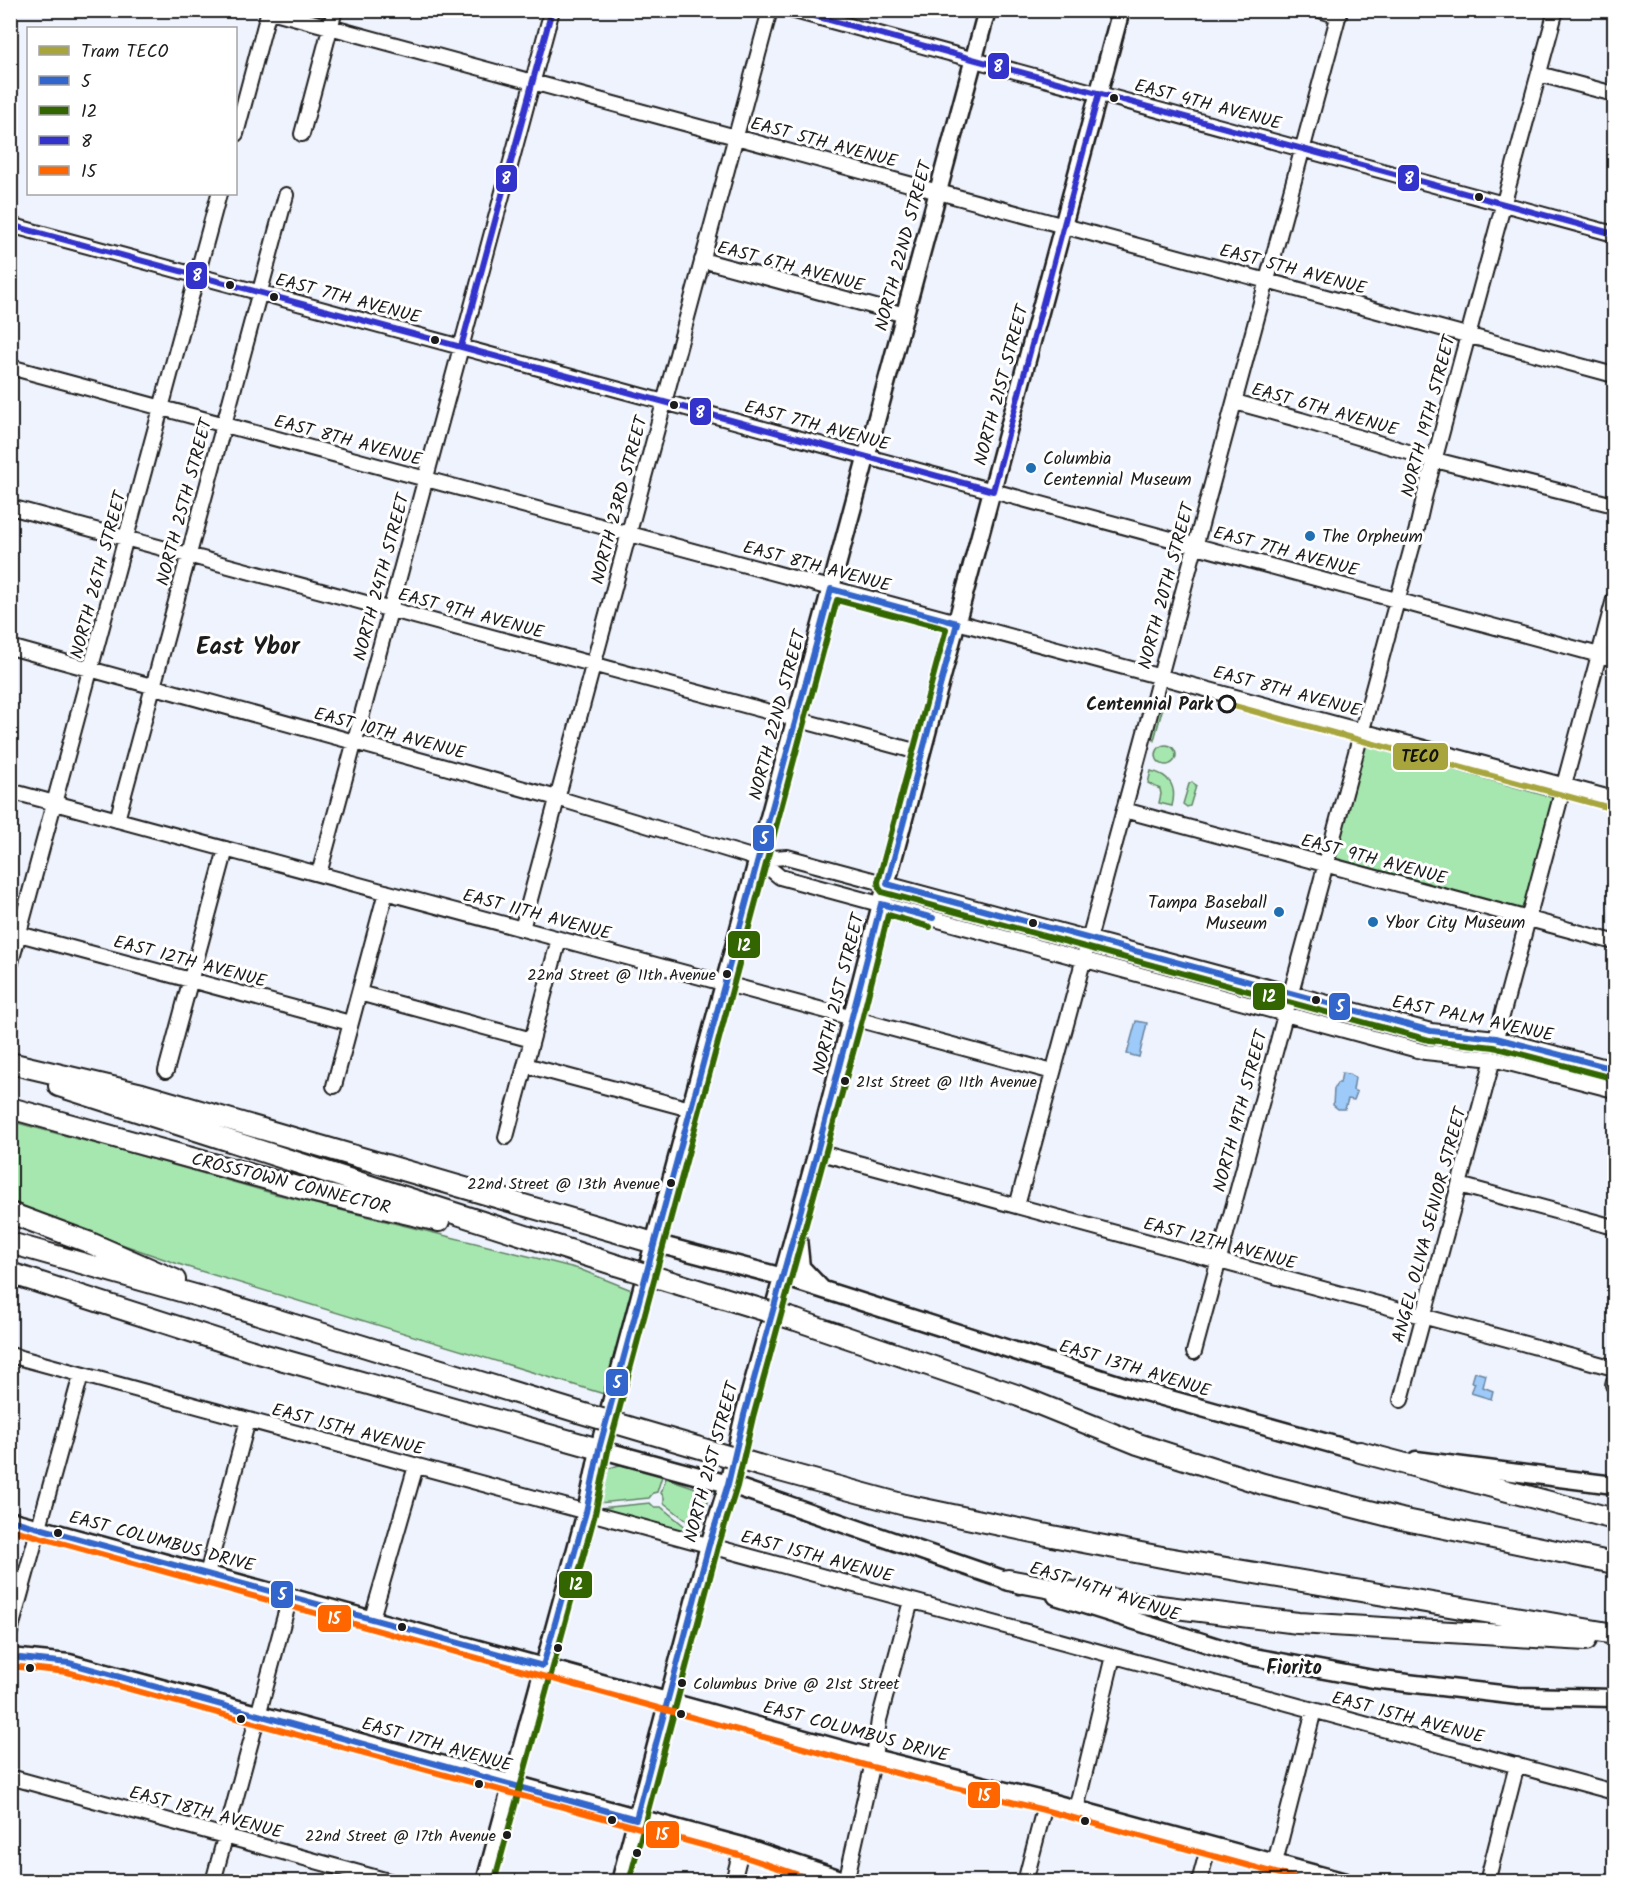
<svg xmlns="http://www.w3.org/2000/svg" width="1625" height="1892" font-family="Kalam,sans-serif">
	<rect width="100%" height="100%" fill="#eff3fd"/>
	<filter id="ink" filterUnits="userSpaceOnUse"><feTurbulence type="fractalNoise" baseFrequency=".0167" numOctaves="2"/><feDisplacementMap in="SourceGraphic" scale="12" xChannelSelector="R" yChannelSelector="G"/><feConvolveMatrix kernelMatrix="1 2 1 2 8 2 1 2 1" color-interpolation-filters="sRGB"/></filter>
	<g filter="url(#ink)">
		<path fill="#a6e7af" stroke="#618266" stroke-width="1.5" d="M 1166,696 L 1154,740 L 1151,735 L 1162,697 Z
			M 1361,744 L 1557,799 L 1526,915 L 1328,862 Z
			M1156 755a10 10 0 1 1 20 0a10 10 0 1 1-20 0Z
			M 1151,771 C 1170,775 1177,787 1172,806 L 1159,803 L 1161,794 L 1160,789 L 1148,783 Z
			M 1192,782 L 1196,786 L 1190,806 L 1187,807 L 1183,804 L 1189,784 Z
			M 10,1121 L 127,1152 L 275,1194 L 532,1257 L 579,1269 L 634,1291 L 604,1394 L 184,1266 L 67,1225 L 11,1201 Z
			M 623,1464 L 662,1476 L 657,1492 L 653,1493 L 649,1498 L 599,1503 L 609,1468 Z
			M 666,1478 L 705,1491 L 708,1502 L 700,1531 L 664,1503 L 664,1497 L 661,1493 Z
			M 650,1503 L 654,1507 L 661,1507 L 698,1537 L 600,1510 L 600,1508 Z"/>
		<path fill="#9dcaf8" stroke="#6984a0" stroke-width="1.5" d="M 1136,1021 L 1147,1023 L 1139,1057 L 1127,1054 Z
			M 1342,1073 L 1349,1074 L 1355,1078 L 1353,1090 L 1357,1092 L 1354,1100 L 1348,1099 L 1345,1109 L 1338,1109 L 1333,1105 L 1334,1089 L 1337,1083 L 1340,1083 Z
			M 1475,1372 L 1486,1375 L 1483,1387 L 1493,1391 L 1491,1399 L 1471,1393 L 1475,1383 L 1472,1382 Z"/>
		<g fill="none" stroke-linecap="round" stroke-linejoin="round">
			<defs>
				<path id="minor" d="M 267,10 L 1614,375
					M 791,10 L 1614,234
					M 1319,10 L 1339,16
					M 1539,74 L 1614,94
					M 236,134 L 269,10
					M 302,134 L 335,10
					M 10,225 L 1614,659
					M 702,260 L 905,315
					M 10,367 L 1614,799
					M 1235,402 L 1301,420 L 1435,460 L 1614,505
					M 10,507 L 922,753
					M 10,647 L 557,798 L 758,859 L 787,857 L 1431,1031 L 1496,1038 L 1614,1069
					M 10,791 L 1053,1072
					M 1124,810 L 1614,942
					M 117,820 L 286,195
					M 758,859 L 780,877 L 1425,1052 L 1493,1059 L 1614,1090
					M 319,874 L 552,10
					M 522,929 L 770,10
					M 19,934 L 350,1023
					M 10,966 L 219,194
					M 359,993 L 532,1040
					M 1496,1038 L 1614,599
					M 525,1065 L 690,1109
					M 166,1071 L 226,849
					M 334,1086 L 386,892
					M 506,1137 L 559,939
					M 817,1152 L 1614,1368
					M 1459,1185 L 1614,1227
					M 1017,1206 L 1340,10
					M 1194,1352 L 1392,619 L 1416,533 L 1424,498 L 1556,10
					M 10,1355 L 1614,1792
					M 1613,1385 L 1614,1381
					M 1401,1400 L 1493,1059
					M 207,1574 L 248,1420
					M 372,1618 L 416,1466
					M 10,1632 L 81,1375
					M 10,1777 L 392,1882
					M 1076,1809 L 1113,1656
					M 213,1882 L 290,1597
					M 733,1882 L 742,1846
					M 846,1882 L 874,1758 L 879,1720 L 911,1601
					M 1025,1882 L 1046,1801
					M 1199,1882 L 1209,1845
					M 1270,1882 L 1314,1710
					M 1487,1882 L 1517,1765"/>
				<path id="major" d="M 798,1238 L 801,1267 L 821,1288
					M 654,1243 L 783,1277 L 1134,1389 L 1360,1452 L 1373,1454
					M 599,1449 L 728,1484 L 1020,1585
					M 1416,1460 L 1614,1485
					M 10,1520 L 874,1758 L 1046,1801 L 1345,1882
					M 1056,1596 L 1243,1655 L 1373,1679 L 1518,1696 L 1614,1698
					M 10,1657 L 69,1663 L 742,1846 L 850,1882
					M 485,1882 L 586,1512 L 602,1436 L 987,10
					M 620,1882 L 709,1545 L 728,1484 L 744,1415 L 817,1152 L 881,904 L 1121,10"/>
				<path id="highway" d="M 10,1063 L 142,1094 L 654,1243
					M 59,1086 L 616,1265
					M 10,1108 L 311,1191 L 439,1221
					M 10,1213 L 88,1242 L 175,1280
					M 10,1243 L 216,1301 L 578,1412
					M 10,1273 L 262,1354 L 599,1449
					M 796,1320 L 1019,1396 L 1138,1444 L 1263,1484 L 1401,1519 L 1614,1563
					M 1360,1452 L 1614,1519
					M 758,1465 L 905,1505 L 1052,1536 L 1167,1558 L 1614,1634
					M 1008,1580 L 1127,1602 L 1298,1623 L 1586,1640"/>
			</defs>
			<use href="#minor" stroke="#1c1c1c" stroke-width="18"/>
			<use href="#major" stroke="#1c1c1c" stroke-width="21"/>
			<use href="#highway" stroke="#1c1c1c" stroke-width="24"/>
			<use href="#minor" stroke="#fff" stroke-width="14"/>
			<use href="#major" stroke="#fff" stroke-width="16"/>
			<use href="#highway" stroke="#fff" stroke-width="20"/>
			<path stroke="#1c1c1c" stroke-width="1.5" d="M 1200,696 L 1227,704"/>
			<defs>
				<path id="highway-bridge" d="M 616,1265 L 796,1320
					M 578,1412 L 758,1465"/>
			</defs>
			<use href="#highway-bridge" stroke="#1c1c1c" stroke-width="24" stroke-linecap="butt"/>
			<use href="#highway-bridge" stroke="#fff" stroke-width="20"/>
			<defs>
				<path id="bus-1" d="M 10,1520 L 543,1666 L 586,1512 L 599,1449 L 831,589 L 957,623 L 887,884 L 1431,1031 L 1496,1038 L 1614,1069
					M 10,1657 L 69,1663 L 636,1819 L 709,1545 L 728,1484 L 744,1415 L 817,1152 L 881,904 L 933,918"/>
				<path id="bus-2" d="M 494,1882 L 595,1514 L 608,1451 L 837,600 L 946,629 L 878,882 L 879,888 L 882,892 L 1429,1040 L 1494,1047 L 1612,1078
					M 629,1882 L 718,1547 L 737,1486 L 753,1417 L 862,1020 L 888,915 L 930,927"/>
				<path id="bus-3" d="M 793,10 L 1614,234
					M 10,225 L 993,491 L 1099,93
					M 461,347 L 552,10"/>
				<path id="bus-4" d="M 10,1529 L 872,1767 L 1044,1810 L 1309,1882
					M 10,1666 L 67,1672 L 739,1855 L 820,1882"/>
			</defs>
			<use href="#bus-1" stroke="#fff" stroke-width="10"/>
			<use href="#bus-2" stroke="#fff" stroke-width="10"/>
			<use href="#bus-3" stroke="#fff" stroke-width="10"/>
			<use href="#bus-4" stroke="#fff" stroke-width="10"/>
			<use href="#bus-1" stroke="#36c" stroke-width="6"/>
			<use href="#bus-2" stroke="#360" stroke-width="6"/>
			<use href="#bus-3" stroke="#33c" stroke-width="6"/>
			<use href="#bus-4" stroke="#f60" stroke-width="6"/>
			<defs>
				<path id="tram-1" d="M 1227,704 L 1614,809"/>
			</defs>
			<use href="#tram-1" stroke="#fff" stroke-width="10"/>
			<use href="#tram-1" stroke="#a7a53c" stroke-width="6"/>
		</g>
	</g>
	<g fill="#1c1c1c" stroke="#fff" stroke-width="2">
		<circle cx="1114" cy="98" r="5"/>
		<circle cx="1479" cy="197" r="5"/>
		<circle cx="230" cy="285" r="5"/>
		<circle cx="274" cy="297" r="5"/>
		<circle cx="435" cy="340" r="5"/>
		<circle cx="674" cy="405" r="5"/>
		<circle cx="1033" cy="923" r="5"/>
		<circle cx="727" cy="974" r="5"/>
		<circle cx="1316" cy="1000" r="5"/>
		<circle cx="845" cy="1081" r="5"/>
		<circle cx="671" cy="1183" r="5"/>
		<circle cx="58" cy="1533" r="5"/>
		<circle cx="402" cy="1627" r="5"/>
		<circle cx="558" cy="1648" r="5"/>
		<circle cx="30" cy="1668" r="5"/>
		<circle cx="682" cy="1683" r="5"/>
		<circle cx="681" cy="1714" r="5"/>
		<circle cx="241" cy="1719" r="5"/>
		<circle cx="479" cy="1784" r="5"/>
		<circle cx="612" cy="1820" r="5"/>
		<circle cx="1085" cy="1821" r="5"/>
		<circle cx="507" cy="1835" r="5"/>
		<circle cx="637" cy="1853" r="5"/>
	</g>
	<g fill="#1f6fb2" stroke="#fff" stroke-width="2">
		<circle cx="1031" cy="468" r="6"/>
		<circle cx="1310" cy="536" r="6"/>
		<circle cx="1279" cy="912" r="6"/>
		<circle cx="1373" cy="922" r="6"/>
	</g>
	<circle fill="#fff" stroke="#1c1c1c" stroke-width="3" cx="1227" cy="704" r="8"/>
	<g text-anchor="middle" stroke-width="6" stroke-linejoin="round" paint-order="stroke">
		<g font-size="16" fill="#1c1c1c" stroke="#fff" text-anchor="end">
			<text x="716" y="980">22nd Street @ 11th Avenue</text>
			<text x="856" y="1087" text-anchor="start">21st Street @ 11th Avenue</text>
			<text x="660" y="1189">22nd Street @ 13th Avenue</text>
			<text x="693" y="1689" text-anchor="start">Columbus Drive @ 21st Street</text>
			<text x="496" y="1841">22nd Street @ 17th Avenue</text>
		</g>
		<g font-size="18" fill="#1c1c1c" stroke="#fff">
			<text transform="translate(1208 104) rotate(15)" y="6">EAST 4TH AVENUE</text>
			<text transform="translate(824 142) rotate(15)" y="6">EAST 5TH AVENUE</text>
			<text transform="translate(903 246) rotate(-75)" y="6">NORTH 22ND STREET</text>
			<text transform="translate(791 266) rotate(15)" y="6">EAST 6TH AVENUE</text>
			<text transform="translate(1293 269) rotate(15)" y="6">EAST 5TH AVENUE</text>
			<text transform="translate(348 298) rotate(15)" y="6">EAST 7TH AVENUE</text>
			<text transform="translate(1001 385) rotate(-75)" y="6">NORTH 21ST STREET</text>
			<text transform="translate(1325 409) rotate(16)" y="6">EAST 6TH AVENUE</text>
			<text transform="translate(1428 416) rotate(-75)" y="6">NORTH 19TH STREET</text>
			<text transform="translate(817 425) rotate(15)" y="6">EAST 7TH AVENUE</text>
			<text transform="translate(348 440) rotate(15)" y="6">EAST 8TH AVENUE</text>
			<text transform="translate(619 500) rotate(-75)" y="6">NORTH 23RD STREET</text>
			<text transform="translate(184 502) rotate(-75)" y="6">NORTH 25TH STREET</text>
			<text transform="translate(1286 551) rotate(15)" y="6">EAST 7TH AVENUE</text>
			<text transform="translate(817 566) rotate(15)" y="6">EAST 8TH AVENUE</text>
			<text transform="translate(98 575) rotate(-75)" y="6">NORTH 26TH STREET</text>
			<text transform="translate(381 577) rotate(-75)" y="6">NORTH 24TH STREET</text>
			<text transform="translate(1166 586) rotate(-75)" y="6">NORTH 20TH STREET</text>
			<text transform="translate(471 613) rotate(15)" y="6">EAST 9TH AVENUE</text>
			<text transform="translate(1287 691) rotate(15)" y="6">EAST 8TH AVENUE</text>
			<text transform="translate(777 715) rotate(-75)" y="6">NORTH 22ND STREET</text>
			<text transform="translate(390 733) rotate(15)" y="6">EAST 10TH AVENUE</text>
			<text transform="translate(1374 859) rotate(15)" y="6">EAST 9TH AVENUE</text>
			<text transform="translate(537 914) rotate(15)" y="6">EAST 11TH AVENUE</text>
			<text transform="translate(190 961) rotate(15)" y="6">EAST 12TH AVENUE</text>
			<text transform="translate(838 994) rotate(-76)" y="6">NORTH 21ST STREET</text>
			<text transform="translate(1473 1018) rotate(12)" y="6">EAST PALM AVENUE</text>
			<text transform="translate(1240 1111) rotate(-75)" y="6">NORTH 19TH STREET</text>
			<text transform="translate(291 1183) rotate(14)" y="6">CROSSTOWN CONNECTOR</text>
			<text transform="translate(1429 1225) rotate(-75)" y="6">ANGEL OLIVA SENIOR STREET</text>
			<text transform="translate(1220 1243) rotate(15)" y="6">EAST 12TH AVENUE</text>
			<text transform="translate(1135 1368) rotate(17)" y="6">EAST 13TH AVENUE</text>
			<text transform="translate(348 1429) rotate(15)" y="6">EAST 15TH AVENUE</text>
			<text transform="translate(711 1462) rotate(-75)" y="6">NORTH 21ST STREET</text>
			<text transform="translate(162 1541) rotate(15)" y="6">EAST COLUMBUS DRIVE</text>
			<text transform="translate(817 1556) rotate(15)" y="6">EAST 15TH AVENUE</text>
			<text transform="translate(1105 1591) rotate(18)" y="6">EAST 14TH AVENUE</text>
			<text transform="translate(1408 1717) rotate(15)" y="6">EAST 15TH AVENUE</text>
			<text transform="translate(856 1731) rotate(15)" y="6">EAST COLUMBUS DRIVE</text>
			<text transform="translate(437 1744) rotate(16)" y="6">EAST 17TH AVENUE</text>
			<text transform="translate(206 1812) rotate(15)" y="6">EAST 18TH AVENUE</text>
		</g>
		<g font-size="18" fill="#1c1c1c" stroke="#fff" text-anchor="start">
			<text x="1043" y="464">Columbia<tspan x="1043" dy="21">Centennial Museum</tspan></text>
			<text x="1322" y="542">The Orpheum</text>
			<text x="1267" y="908" text-anchor="end">Tampa Baseball<tspan x="1267" dy="21">Museum</tspan></text>
			<text x="1385" y="928">Ybor City Museum</text>
		</g>
		<g font-size="18" font-weight="bold" fill="#1c1c1c" stroke="#fff" text-anchor="end">
			<text x="1213" y="710">Centennial Park</text>
		</g>
		<g font-size="20" font-weight="bold" fill="#1c1c1c" stroke="#fff">
			<text x="1294" y="1674">Fiorito</text>
		</g>
		<g font-size="24" font-weight="bold" fill="#1c1c1c" stroke="#fff">
			<text x="248" y="654">East Ybor</text>
		</g>
	</g>
	<g stroke="#fff" stroke-width="2">
		<rect x="987" y="52" width="23" height="28" rx="6" fill="#33c"/>
		<rect x="1397" y="164" width="23" height="28" rx="6" fill="#33c"/>
		<rect x="495" y="164" width="23" height="29" rx="6" fill="#33c"/>
		<rect x="185" y="261" width="23" height="29" rx="6" fill="#33c"/>
		<rect x="689" y="397" width="23" height="29" rx="6" fill="#33c"/>
		<rect x="1392" y="742" width="57" height="29" rx="6" fill="#a7a53c"/>
		<rect x="752" y="824" width="23" height="28" rx="6" fill="#36c"/>
		<rect x="727" y="930" width="34" height="29" rx="6" fill="#360"/>
		<rect x="1252" y="982" width="34" height="29" rx="6" fill="#360"/>
		<rect x="1328" y="992" width="23" height="29" rx="6" fill="#36c"/>
		<rect x="605" y="1368" width="24" height="29" rx="6" fill="#36c"/>
		<rect x="558" y="1570" width="35" height="29" rx="6" fill="#360"/>
		<rect x="270" y="1580" width="24" height="29" rx="6" fill="#36c"/>
		<rect x="317" y="1604" width="35" height="29" rx="6" fill="#f60"/>
		<rect x="967" y="1781" width="34" height="28" rx="6" fill="#f60"/>
		<rect x="645" y="1820" width="35" height="29" rx="6" fill="#f60"/>
	</g>
	<g font-size="16" text-anchor="middle" font-weight="bold" fill="#fff">
		<text x="998" y="72">8</text>
		<text x="1409" y="184">8</text>
		<text x="506" y="184">8</text>
		<text x="197" y="281">8</text>
		<text x="700" y="418">8</text>
		<text x="764" y="844">5</text>
		<text x="744" y="951">12</text>
		<text x="1269" y="1002">12</text>
		<text x="1340" y="1012">5</text>
		<text x="617" y="1388">5</text>
		<text x="576" y="1590">12</text>
		<text x="282" y="1600">5</text>
		<text x="334" y="1624">15</text>
		<text x="984" y="1801">15</text>
		<text x="662" y="1840">15</text>
	</g>
	<g font-size="16" text-anchor="middle" font-weight="bold" fill="#111">
		<text x="1420" y="762">TECO</text>
	</g>
	<rect width="1625" height="1892" fill="none" stroke="#fff" stroke-width="36"/>
	<rect x="18" y="18" width="1589" height="1856" fill="none" stroke="#1c1c1c" stroke-width="2" filter="url(#ink)"/>
	<rect x="27" y="27" width="210" height="168" fill="#ffffff" stroke="#a4a4a4" stroke-width="1.5"/>
	<rect x="39" y="46" width="30" height="9" fill="#a7a53c" stroke="#a4a4a4" stroke-width="1.5"/>
	<text x="81" y="57" font-size="18" fill="#1c1c1c">Tram TECO</text>
	<rect x="39" y="76" width="30" height="9" fill="#3366cc" stroke="#a4a4a4" stroke-width="1.5"/>
	<text x="81" y="87" font-size="18" fill="#1c1c1c">5</text>
	<rect x="39" y="106" width="30" height="9" fill="#336600" stroke="#a4a4a4" stroke-width="1.5"/>
	<text x="81" y="117" font-size="18" fill="#1c1c1c">12</text>
	<rect x="39" y="136" width="30" height="9" fill="#3333cc" stroke="#a4a4a4" stroke-width="1.5"/>
	<text x="81" y="147" font-size="18" fill="#1c1c1c">8</text>
	<rect x="39" y="166" width="30" height="9" fill="#ff6600" stroke="#a4a4a4" stroke-width="1.5"/>
	<text x="81" y="177" font-size="18" fill="#1c1c1c">15</text>
</svg>
